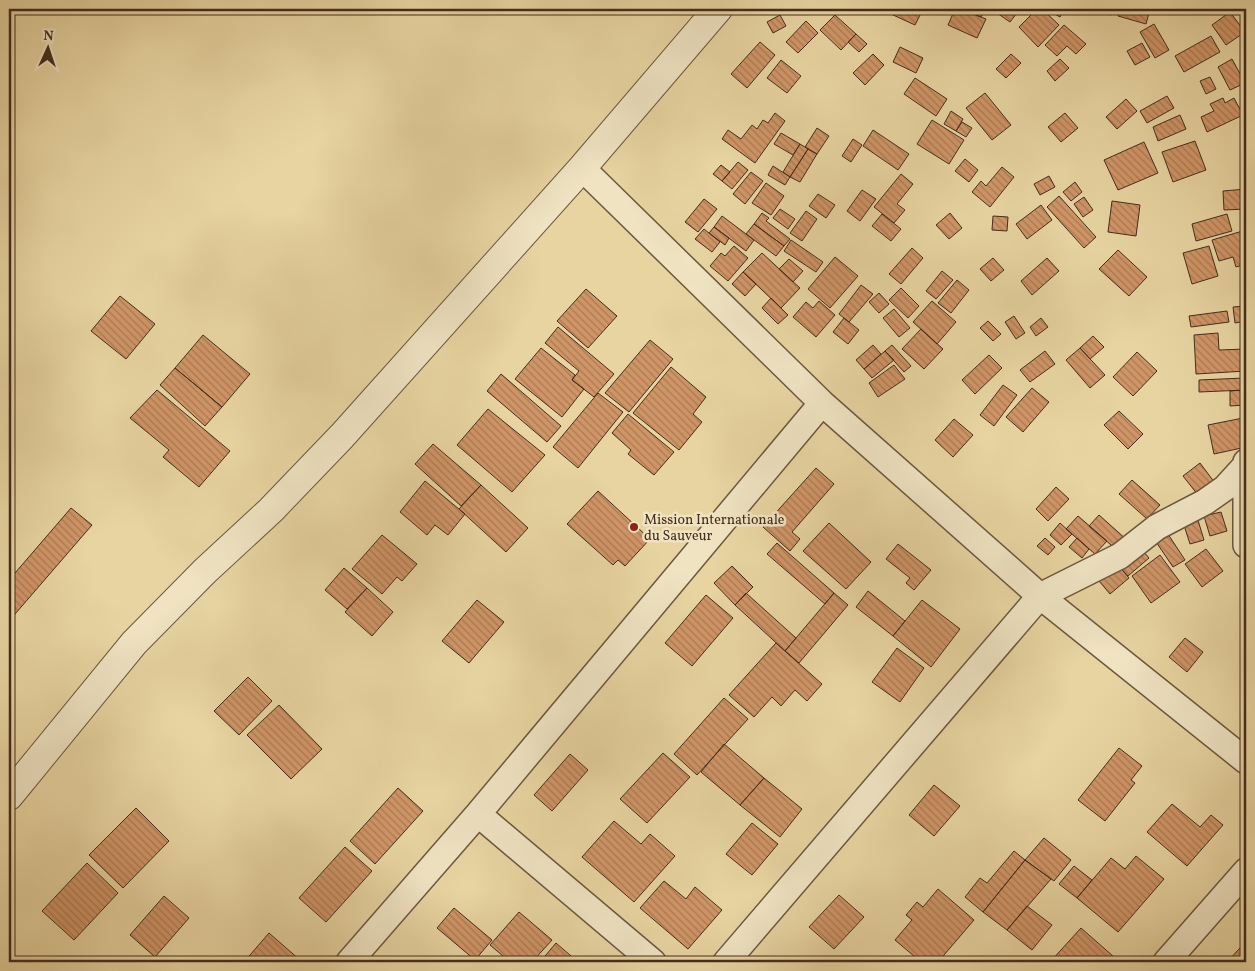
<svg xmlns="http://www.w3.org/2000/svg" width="1255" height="971" font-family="Vollkorn,serif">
	<defs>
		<pattern id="building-back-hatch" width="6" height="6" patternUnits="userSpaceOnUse" patternTransform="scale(1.25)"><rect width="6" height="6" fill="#d09567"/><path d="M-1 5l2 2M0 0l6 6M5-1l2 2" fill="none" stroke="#aa7a54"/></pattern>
	</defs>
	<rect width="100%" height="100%" fill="#e7d4a1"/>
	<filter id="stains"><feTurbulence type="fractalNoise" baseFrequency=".004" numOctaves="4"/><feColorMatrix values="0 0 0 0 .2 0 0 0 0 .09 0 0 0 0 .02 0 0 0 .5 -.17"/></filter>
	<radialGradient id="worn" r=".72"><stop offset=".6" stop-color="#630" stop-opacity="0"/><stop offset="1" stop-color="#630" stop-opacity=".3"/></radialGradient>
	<path fill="url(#building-back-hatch)" stroke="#442d1d" d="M 880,9 L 923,9 L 915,25 Z
		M 955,9 L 961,9 L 986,19 L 977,38 L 948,25 Z
		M 973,9 L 985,9 L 981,17 L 971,13 Z
		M 991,9 L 1020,9 L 1010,22 Z
		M 1037,9 L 1042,9 L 1059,25 L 1038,47 L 1019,27 Z
		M 1046,9 L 1065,9 L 1060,17 Z
		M 1086,9 L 1113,9 L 1111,15 Z
		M 1120,9 L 1150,9 L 1146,24 L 1118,16 Z
		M 1230,12 L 1245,32 L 1226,45 L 1212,25 Z
		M 780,15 L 786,26 L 773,33 L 767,22 Z
		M 835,15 L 856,34 L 841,50 L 820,30 Z
		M 806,21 L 818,33 L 798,53 L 786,42 Z
		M 1154,24 L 1169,50 L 1155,58 L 1140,32 Z
		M 1064,25 L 1086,44 L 1076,54 L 1067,46 L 1057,56 L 1045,45 Z
		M 856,34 L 867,44 L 859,52 L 848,42 Z
		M 1211,36 L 1220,52 L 1184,72 L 1175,56 Z
		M 760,42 L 775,55 L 747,88 L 731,74 Z
		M 1142,43 L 1150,57 L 1135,65 L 1127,51 Z
		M 900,47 L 923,58 L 916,73 L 893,62 Z
		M 873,54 L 884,65 L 865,85 L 853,73 Z
		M 1011,54 L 1021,63 L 1006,78 L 996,69 Z
		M 1060,59 L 1069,68 L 1055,81 L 1047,71 Z
		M 1232,59 L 1245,83 L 1230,90 L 1218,67 Z
		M 781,60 L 801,76 L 787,93 L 767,78 Z
		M 1210,77 L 1216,89 L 1206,94 L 1200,81 Z
		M 915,78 L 947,99 L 936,116 L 904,94 Z
		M 985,93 L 1011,125 L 992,140 L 966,108 Z
		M 1167,96 L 1174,108 L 1147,123 L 1140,111 Z
		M 1223,98 L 1225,103 L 1234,98 L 1243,115 L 1207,132 L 1201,117 L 1214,111 L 1210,104 Z
		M 1126,99 L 1137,111 L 1117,129 L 1106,117 Z
		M 951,111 L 963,119 L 956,131 L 944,124 Z
		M 775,113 L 785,121 L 755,163 L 722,139 L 728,130 L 741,139 L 752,125 L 757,129 L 763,120 L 768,123 Z
		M 1065,113 L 1078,128 L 1061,142 L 1048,127 Z
		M 1180,115 L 1186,129 L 1158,141 L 1153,127 Z
		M 932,120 L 964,140 L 949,164 L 917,144 Z
		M 962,122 L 972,128 L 966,137 L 956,131 Z
		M 817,128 L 829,136 L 817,154 L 805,147 Z
		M 873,130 L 909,154 L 898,170 L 863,146 Z
		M 781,133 L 800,144 L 793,155 L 774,144 Z
		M 853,139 L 862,145 L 851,162 L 842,156 Z
		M 1195,141 L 1206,170 L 1173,182 L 1162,152 Z
		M 1144,142 L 1158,173 L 1118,190 L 1104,160 Z
		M 800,144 L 808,149 L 790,177 L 783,172 Z
		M 808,149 L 817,154 L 800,182 L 790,177 Z
		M 965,159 L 978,170 L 969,182 L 955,171 Z
		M 738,162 L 748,170 L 732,189 L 722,181 Z
		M 721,165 L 730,172 L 722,181 L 713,174 Z
		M 773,166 L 790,177 L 785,185 L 768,175 Z
		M 1002,167 L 1014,177 L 990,207 L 972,192 L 981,181 L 986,186 Z
		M 751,172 L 763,181 L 745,204 L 733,194 Z
		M 901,174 L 913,184 L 897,204 L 905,210 L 894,223 L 874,207 Z
		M 1049,176 L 1055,187 L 1040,195 L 1034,184 Z
		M 1075,182 L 1082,192 L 1071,201 L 1063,192 Z
		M 766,183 L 784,196 L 771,215 L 752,203 Z
		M 1246,189 L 1246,209 L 1224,210 L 1223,191 Z
		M 862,190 L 876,199 L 860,221 L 847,211 Z
		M 818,194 L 835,205 L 826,218 L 809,206 Z
		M 1059,196 L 1096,237 L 1084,248 L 1047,207 Z
		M 1084,197 L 1093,210 L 1083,217 L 1074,204 Z
		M 704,199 L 717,209 L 698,232 L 685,222 Z
		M 1112,201 L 1140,205 L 1136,236 L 1108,232 Z
		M 1041,205 L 1052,220 L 1027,239 L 1016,224 Z
		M 780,209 L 795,219 L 788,229 L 773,218 Z
		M 806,211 L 817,219 L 802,241 L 790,233 Z
		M 762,213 L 769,218 L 766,221 L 790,239 L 784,246 L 754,224 Z
		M 950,213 L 962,228 L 949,239 L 936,225 Z
		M 882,214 L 901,229 L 891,241 L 872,226 Z
		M 1227,214 L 1232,231 L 1196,241 L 1192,224 Z
		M 722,216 L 754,240 L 746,251 L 714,227 Z
		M 993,216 L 1008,217 L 1007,231 L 992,230 Z
		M 754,224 L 784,246 L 776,256 L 746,234 Z
		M 714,227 L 729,238 L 725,245 L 709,233 Z
		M 704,229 L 720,242 L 712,252 L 695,239 Z
		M 1246,230 L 1246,264 L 1236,267 L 1233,257 L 1219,261 L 1212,240 Z
		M 791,240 L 823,262 L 816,272 L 784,251 Z
		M 734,246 L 748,258 L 728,281 L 710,266 L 721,253 L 725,256 Z
		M 1209,246 L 1218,276 L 1192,284 L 1183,253 Z
		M 912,248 L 923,258 L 901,284 L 889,274 Z
		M 1118,250 L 1147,277 L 1129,296 L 1099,269 Z
		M 762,253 L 800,288 L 781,308 L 743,272 Z
		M 835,257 L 858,276 L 830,308 L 808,289 Z
		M 993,258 L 1004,270 L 991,281 L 980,269 Z
		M 1047,258 L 1059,271 L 1032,295 L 1021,281 Z
		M 789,259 L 803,271 L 793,282 L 779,269 Z
		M 942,271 L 953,280 L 936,299 L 926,291 Z
		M 743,272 L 756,284 L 745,296 L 732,284 Z
		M 957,280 L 969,290 L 951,313 L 938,303 Z
		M 861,285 L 873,294 L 849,322 L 839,314 Z
		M 901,288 L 919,306 L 908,318 L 889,300 Z
		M 586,289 L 617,316 L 588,348 L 557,321 Z
		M 879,293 L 889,304 L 879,313 L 869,302 Z
		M 120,296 L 155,324 L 126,359 L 91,331 Z
		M 771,298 L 788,315 L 778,324 L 762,308 Z
		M 819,301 L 835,315 L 816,337 L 793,317 L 806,302 L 813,308 Z
		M 932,301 L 956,322 L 937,344 L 913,322 Z
		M 1246,306 L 1246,321 L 1235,323 L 1233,307 Z
		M 894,309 L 910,328 L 899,337 L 883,318 Z
		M 1227,311 L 1229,322 L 1191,327 L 1189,316 Z
		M 1014,316 L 1025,333 L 1016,339 L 1005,322 Z
		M 844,318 L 859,330 L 848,344 L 833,332 Z
		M 1041,318 L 1048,327 L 1036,336 L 1030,327 Z
		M 988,321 L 1001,334 L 993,341 L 980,328 Z
		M 558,327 L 614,374 L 594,397 L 572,380 L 579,371 L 545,343 Z
		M 921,329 L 943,349 L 924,369 L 902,349 Z
		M 1218,333 L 1219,350 L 1246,349 L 1246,371 L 1196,374 L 1194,335 Z
		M 203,335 L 250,374 L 222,407 L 175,368 Z
		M 1093,336 L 1104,347 L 1090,359 L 1080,348 Z
		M 650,340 L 673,359 L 629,412 L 605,393 Z
		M 873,345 L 881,354 L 864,369 L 856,360 Z
		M 892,345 L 911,366 L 904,372 L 885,351 Z
		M 541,348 L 575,375 L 572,380 L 584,389 L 562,417 L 515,379 Z
		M 1080,348 L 1105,375 L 1090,388 L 1066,360 Z
		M 885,351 L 894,360 L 872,378 L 864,369 Z
		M 1045,351 L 1055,364 L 1030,382 L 1020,370 Z
		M 1137,352 L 1157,371 L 1133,396 L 1113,377 Z
		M 989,355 L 1002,368 L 975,394 L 962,380 Z
		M 894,365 L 905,379 L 878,397 L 869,383 Z
		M 671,367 L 706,397 L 693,414 L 702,422 L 679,450 L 633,413 Z
		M 175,368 L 222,407 L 205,426 L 160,385 Z
		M 501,374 L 561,426 L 547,442 L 487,391 Z
		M 1244,378 L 1245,390 L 1199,392 L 1199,380 Z
		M 1003,385 L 1017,395 L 994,426 L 980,415 Z
		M 1032,388 L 1049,402 L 1023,432 L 1006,417 Z
		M 157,390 L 230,451 L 199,487 L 163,457 L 169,450 L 130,418 Z
		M 1245,390 L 1246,405 L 1230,406 L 1230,391 Z
		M 598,393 L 623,412 L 578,468 L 553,447 Z
		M 488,409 L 545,455 L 512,492 L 457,445 Z
		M 1119,411 L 1143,434 L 1128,449 L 1104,425 Z
		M 628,414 L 674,452 L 654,475 L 628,454 L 631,450 L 612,433 Z
		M 1243,418 L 1246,430 L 1246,447 L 1214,454 L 1208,425 Z
		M 954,419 L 973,435 L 953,457 L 935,440 Z
		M 433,444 L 481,485 L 461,506 L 415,464 Z
		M 1200,463 L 1215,483 L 1198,495 L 1183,476 Z
		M 816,468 L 834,484 L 792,532 L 800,539 L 790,551 L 763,527 Z
		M 1132,480 L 1160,505 L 1147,519 L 1119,494 Z
		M 425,481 L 465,514 L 448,535 L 435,525 L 427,535 L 400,512 Z
		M 481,485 L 528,528 L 506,552 L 459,509 Z
		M 1056,487 L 1069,499 L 1048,521 L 1036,509 Z
		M 598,491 L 650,539 L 625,566 L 618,560 L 613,565 L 567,524 Z
		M 71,508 L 92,525 L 9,621 L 9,580 Z
		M 1221,512 L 1227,531 L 1210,536 L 1204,516 Z
		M 1099,515 L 1127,540 L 1118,551 L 1089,526 Z
		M 1078,516 L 1107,541 L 1095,554 L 1066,529 Z
		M 1197,517 L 1204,540 L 1190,544 L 1183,522 Z
		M 829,523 L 871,562 L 846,589 L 803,551 Z
		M 1060,523 L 1072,534 L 1061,545 L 1050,535 Z
		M 1164,528 L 1185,560 L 1173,567 L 1152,536 Z
		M 382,535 L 417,564 L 402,581 L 397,577 L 382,594 L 352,569 Z
		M 1045,538 L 1055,547 L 1048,555 L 1037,546 Z
		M 1077,538 L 1089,549 L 1082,558 L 1069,547 Z
		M 777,543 L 834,593 L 825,604 L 767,554 Z
		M 898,544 L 931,570 L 914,590 L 906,583 L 910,578 L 886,559 Z
		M 1139,546 L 1149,558 L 1128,576 L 1118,565 Z
		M 1206,549 L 1223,571 L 1202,587 L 1185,564 Z
		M 1160,555 L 1180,582 L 1151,603 L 1132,576 Z
		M 1118,565 L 1129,578 L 1110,594 L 1099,581 Z
		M 732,566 L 753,587 L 735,605 L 714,583 Z
		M 344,568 L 367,588 L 347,609 L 325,590 Z
		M 367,588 L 393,612 L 372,636 L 345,612 Z
		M 868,591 L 905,621 L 893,636 L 856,607 Z
		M 746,593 L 796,638 L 785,651 L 735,605 Z
		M 834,593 L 848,605 L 799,663 L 785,651 Z
		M 706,595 L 733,618 L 692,666 L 665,643 Z
		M 477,600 L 504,622 L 469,663 L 442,641 Z
		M 922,600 L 960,629 L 931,667 L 893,636 Z
		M 1185,638 L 1203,652 L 1187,672 L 1169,657 Z
		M 776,643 L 822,684 L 807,701 L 795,690 L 781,706 L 772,697 L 754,717 L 729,695 Z
		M 897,648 L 924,668 L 900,702 L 872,682 Z
		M 248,677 L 272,701 L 239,735 L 214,711 Z
		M 724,698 L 748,719 L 697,775 L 674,754 Z
		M 279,705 L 322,749 L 291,779 L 247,735 Z
		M 724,744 L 764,778 L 740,805 L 701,772 Z
		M 1119,748 L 1142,766 L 1131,780 L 1135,783 L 1105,821 L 1078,800 Z
		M 663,753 L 690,777 L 647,823 L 620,799 Z
		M 570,754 L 588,770 L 552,811 L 534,795 Z
		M 764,778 L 802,809 L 780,837 L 740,805 Z
		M 934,785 L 960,806 L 934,836 L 909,815 Z
		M 398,788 L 423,811 L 375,864 L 350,841 Z
		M 1172,804 L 1200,827 L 1211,815 L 1223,825 L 1187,866 L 1147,832 Z
		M 136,808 L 169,841 L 123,888 L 89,855 Z
		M 614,821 L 641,844 L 650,834 L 675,856 L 634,902 L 582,857 Z
		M 752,823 L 778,844 L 752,875 L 726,854 Z
		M 1044,838 L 1071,860 L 1054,881 L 1025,860 Z
		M 345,847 L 372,871 L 326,922 L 299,898 Z
		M 1014,851 L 1025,860 L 983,912 L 965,897 L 980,878 L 987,883 Z
		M 1136,856 L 1164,879 L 1118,932 L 1077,898 L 1111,858 L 1125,869 Z
		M 1025,860 L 1051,879 L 1007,930 L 983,912 Z
		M 87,863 L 118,893 L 74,940 L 42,911 Z
		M 1074,866 L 1092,880 L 1077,898 L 1059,884 Z
		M 664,881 L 686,899 L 695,887 L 722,910 L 688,949 L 640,908 Z
		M 938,889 L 974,920 L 938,962 L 921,962 L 895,940 L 912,920 L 906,915 L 917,902 L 923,907 Z
		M 839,895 L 864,917 L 834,949 L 809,927 Z
		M 164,896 L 189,918 L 155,957 L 130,935 Z
		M 1027,906 L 1052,925 L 1032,950 L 1007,930 Z
		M 454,908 L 492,940 L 475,960 L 437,928 Z
		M 519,912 L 552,940 L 532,962 L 510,962 L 490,945 Z
		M 1081,928 L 1114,957 L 1110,962 L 1050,962 Z
		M 269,933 L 300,960 L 298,962 L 244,962 Z
		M 556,943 L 578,962 L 540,962 Z
		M 1240,948 L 1246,954 L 1246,962 L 1227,962 Z"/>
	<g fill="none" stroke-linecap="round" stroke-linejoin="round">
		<defs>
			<path id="minor" d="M 582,168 L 822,403 L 1040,596 L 1246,761
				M 1246,462 L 1246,545
				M 478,814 L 653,962
				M 349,962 L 478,814 L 822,403
				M 726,962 L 1040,596 L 1120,556 L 1157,527 L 1205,502 L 1225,488 L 1246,465
				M 1166,962 L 1246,871"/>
			<path id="tertiary" d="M 9,796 L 134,643 L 205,571 L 271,510 L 342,436 L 582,168 L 718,9"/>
		</defs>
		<use href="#minor" stroke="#6d573e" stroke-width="28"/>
		<use href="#tertiary" stroke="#6d573e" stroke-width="30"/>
		<use href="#minor" stroke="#efe3c2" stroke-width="25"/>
		<use href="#tertiary" stroke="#efe3c2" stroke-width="28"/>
	</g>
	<circle fill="#8f2418" stroke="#efe3c2" stroke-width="2" cx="634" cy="527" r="5"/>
	<g text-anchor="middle" stroke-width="5" stroke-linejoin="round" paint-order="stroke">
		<g font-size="14" fill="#442d1d" stroke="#efe3c2" text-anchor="start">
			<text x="644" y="524">Mission Internationale<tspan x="644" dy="16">du Sauveur</tspan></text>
		</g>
	</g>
	<rect width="1255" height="971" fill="none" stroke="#e7d4a1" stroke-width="30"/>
	<rect x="10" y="10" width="1235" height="951" fill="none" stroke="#442d1d" stroke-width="2.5"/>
	<rect x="15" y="15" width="1225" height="941" fill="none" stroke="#442d1d"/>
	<g transform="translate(48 48) rotate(3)" stroke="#efe3c2" stroke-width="4" paint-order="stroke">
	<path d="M0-4L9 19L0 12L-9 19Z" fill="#442d1d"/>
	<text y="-8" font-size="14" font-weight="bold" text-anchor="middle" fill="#442d1d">N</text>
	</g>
	<rect width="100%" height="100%" filter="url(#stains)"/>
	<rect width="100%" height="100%" fill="url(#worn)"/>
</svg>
